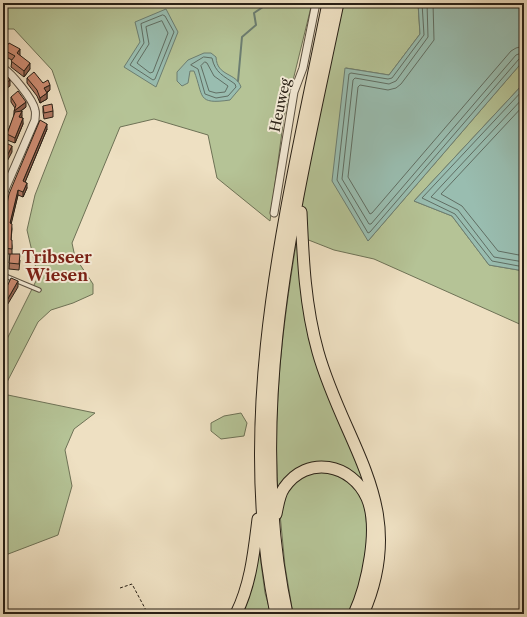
<svg xmlns="http://www.w3.org/2000/svg" width="527" height="617" font-family="'Libre Caslon Text',serif">
	<rect width="100%" height="100%" fill="#eee0c2"/>
	<filter id="stains"><feTurbulence type="fractalNoise" baseFrequency=".005" numOctaves="4"/><feColorMatrix values="0 0 0 0 .2 0 0 0 0 .09 0 0 0 0 .02 0 0 0 .5 -.17"/></filter>
	<radialGradient id="worn" r=".72"><stop offset=".6" stop-color="#630" stop-opacity="0"/><stop offset="1" stop-color="#630" stop-opacity=".3"/></radialGradient>
	<path fill="#b5c396" stroke="#6e7256" d="M 3,3 L 312,3 L 284,117 L 270,221 L 217,178 L 208,135 L 154,119 L 120,127 L 72,243 L 75,257 L 93,284 L 93,294 L 73,303 L 51,310 L 38,322 L 6,384 L 3,382 L 3,347 L 38,277 L 27,230 L 35,195 L 67,113 L 52,70 L 14,29 L 3,29 Z
		M 339,3 L 418,3 L 420,34 L 389,75 L 346,68 L 368,241 L 524,60 L 524,83 L 414,201 L 452,216 L 489,265 L 524,271 L 524,326 L 374,259 L 334,250 L 306,239 L 300,193 Z
		M 299,226 L 305,308 L 366,478 L 371,572 L 363,485 L 320,463 L 278,494 C 272,401 284,317 299,226 Z
		M 3,394 L 95,413 L 74,429 L 65,450 L 72,486 L 58,535 L 3,556 Z
		M 241,413 L 247,423 L 244,436 L 221,439 L 211,431 L 211,423 L 224,416 Z
		M 319,468 L 351,479 L 367,506 L 369,549 L 351,614 L 293,614 L 285,566 L 280,514 L 288,486 Z
		M 258,541 L 265,593 L 271,614 L 239,614 Z"/>
	<path fill="#99bdb0" stroke="#6c7e72" d="M 418,3 L 524,3 L 524,60 L 368,241 L 332,181 L 345,68 L 389,75 L 420,34 Z
		M 166,9 L 178,32 L 156,87 L 124,67 L 140,42 L 135,22 Z
		M 204,53 L 211,53 L 216,57 C 217,77 236,72 241,87 L 230,100 C 196,105 204,96 194,71 L 190,71 L 188,83 L 182,86 L 177,81 L 177,72 L 188,60 Z
		M 524,83 L 524,271 L 489,265 L 452,216 L 414,201 Z"/>
	<g fill="none" stroke-linecap="round" stroke-linejoin="round">
		<path stroke="#606e63" stroke-width="1" d="M 422,3 L 424,35 L 392,78 L 388,79 L 351,73 L 349,74 L 337,180 L 368,233 L 370,232 L 519,59 L 524,57
			M 427,3 L 428,37 L 396,81 L 389,84 L 355,78 L 353,80 L 342,179 L 369,224 L 371,224 L 516,55 L 524,52
			M 433,3 L 434,40 L 401,84 L 396,88 L 388,90 L 360,85 L 358,87 L 348,177 L 370,214 L 372,213 L 511,51 L 516,48 L 524,46
			M 163,15 L 165,16 L 174,32 L 155,79 L 153,80 L 130,65 L 144,43 L 141,24 Z
			M 162,21 L 168,33 L 153,72 L 150,73 L 137,63 L 149,44 L 146,27 Z
			M 204,57 L 212,58 C 215,73 224,76 235,84 L 236,87 L 228,96 L 216,98 L 205,94 L 198,69 L 191,65 Z
			M 205,62 L 207,63 L 214,76 L 228,86 L 225,92 L 216,93 L 209,91 L 201,66 Z
			M 524,89 L 422,198 L 455,214 L 492,261 L 524,267
			M 524,97 L 431,197 L 458,210 L 494,257 L 524,262
			M 524,105 L 441,194 L 462,206 L 498,251 L 524,256"/>
		<path stroke="#6c7e72" stroke-width="2" d="M 238,81 L 242,37 L 256,25 L 254,13 L 269,3"/>
		<defs>
			<path id="service" d="M 3,275 L 39,290"/>
			<path id="minor" d="M 3,68 C 12,74 33,99 35,110 C 36,113 35,117 35,120 L 3,194
				M 274,213 L 294,92 L 303,68 L 316,3"/>
			<path id="trunk" d="M 301,212 C 303,259 305,306 318,352 C 345,448 410,507 363,614
				M 276,514 C 278,505 279,495 284,488 C 307,454 352,464 367,498 C 380,528 367,586 354,614
				M 236,614 C 251,584 254,551 258,519
				M 276,614 C 233,409 288,204 328,3
				M 287,614 C 243,408 296,204 338,3"/>
		</defs>
		<use href="#service" stroke="#5a5041" stroke-width="5.5"/>
		<use href="#minor" stroke="#5a5041" stroke-width="9"/>
		<use href="#trunk" stroke="#282016" stroke-width="13"/>
		<path stroke="#282016" stroke-width="1" stroke-dasharray="3 2" stroke-linecap="butt" d="M 120,588 L 132,584 L 148,614"/>
		<use href="#service" stroke="#f4ebd7" stroke-width="3.5"/>
		<use href="#minor" stroke="#f4ebd7" stroke-width="7"/>
		<use href="#trunk" stroke="#eee0c2" stroke-width="11"/>
	</g>
	<path fill="#b07862" stroke="#282016" d="M 4,50 L 20,55 L 30,69 L 24,77 L 11,67 L 12,60 L 4,56 Z
		M 27,78 L 43,83 L 50,90 L 47,93 L 47,99 L 40,103 L 37,96 L 27,83 Z
		M 11,97 L 26,107 L 21,111 L 23,124 L 15,143 L 7,140 L 7,134 L 14,116 L 15,108 L 11,102 Z
		M 43,106 L 53,111 L 53,117 L 44,119 L 43,112 Z
		M 47,129 L 25,182 L 27,188 L 23,197 L 18,195 L 11,223 L 12,229 L 11,240 L 12,246 L 12,254 L 20,260 L 19,270 L 9,269 L 10,254 L 4,254 L 4,218 Z"/>
	<path fill="#906250" stroke="#282016" d="M 20,49 L 20,55 L 17,59 L 17,53 Z
		M 30,63 L 30,69 L 24,77 L 24,71 Z
		M 10,80 L 10,86 L 3,91 L 3,85 Z
		M 50,85 L 50,90 L 44,94 L 44,88 Z
		M 47,93 L 47,99 L 40,103 L 40,98 Z
		M 26,102 L 26,107 L 14,116 L 14,111 Z
		M 22,111 L 22,116 L 19,122 L 19,117 Z
		M 23,118 L 23,124 L 15,143 L 15,138 Z
		M 47,124 L 47,129 L 23,187 L 23,181 Z
		M 12,146 L 12,152 L 3,169 L 3,164 Z
		M 27,183 L 27,188 L 23,197 L 23,192 Z
		M 18,190 L 18,195 L 10,229 L 10,223 Z
		M 18,281 L 18,287 L 6,307 L 3,314 L 3,309 L 6,302 Z"/>
	<path fill="#cd8c72" stroke="#282016" d="M 9,43 L 20,49 L 17,53 L 30,63 L 24,71 L 11,61 L 15,56 L 4,50 Z
		M 3,71 L 10,80 L 3,85 Z
		M 34,72 L 43,83 L 48,80 L 50,85 L 44,88 L 47,93 L 40,98 L 37,90 L 27,78 Z
		M 18,91 L 26,102 L 14,111 L 16,105 L 11,97 Z
		M 52,104 L 53,111 L 44,113 L 43,106 Z
		M 22,111 L 19,117 L 23,118 L 15,138 L 7,134 L 15,112 Z
		M 40,120 L 47,124 L 23,181 L 27,183 L 23,192 L 18,190 L 10,223 L 12,224 L 11,240 L 12,240 L 12,249 L 4,248 L 4,218 L 9,194 Z
		M 6,143 L 12,146 L 3,164 L 3,149 Z
		M 10,254 L 20,254 L 19,264 L 9,263 Z
		M 11,278 L 18,281 L 6,302 L 3,309 L 3,290 L 5,291 Z"/>
	<g text-anchor="middle" stroke-width="4" stroke-linejoin="round" paint-order="stroke">
		<g font-size="14" fill="#282016" stroke="#f4ebd7">
			<text transform="translate(280 105) rotate(-78)" y="5">Heuweg</text>
		</g>
		<g font-size="16" font-weight="bold" fill="#7a1f14" stroke="#f4ebd7">
			<text x="57" y="263">Tribseer<tspan x="57" dy="18">Wiesen</tspan></text>
		</g>
	</g>
	<rect width="527" height="617" fill="none" stroke="#eee0c2" stroke-width="16"/>
	<rect x="4" y="4" width="519" height="609" fill="none" stroke="#282016" stroke-width="2"/>
	<rect x="8" y="8" width="511" height="601" fill="none" stroke="#282016"/>
	<rect width="100%" height="100%" filter="url(#stains)"/>
	<rect width="100%" height="100%" fill="url(#worn)"/>
</svg>
